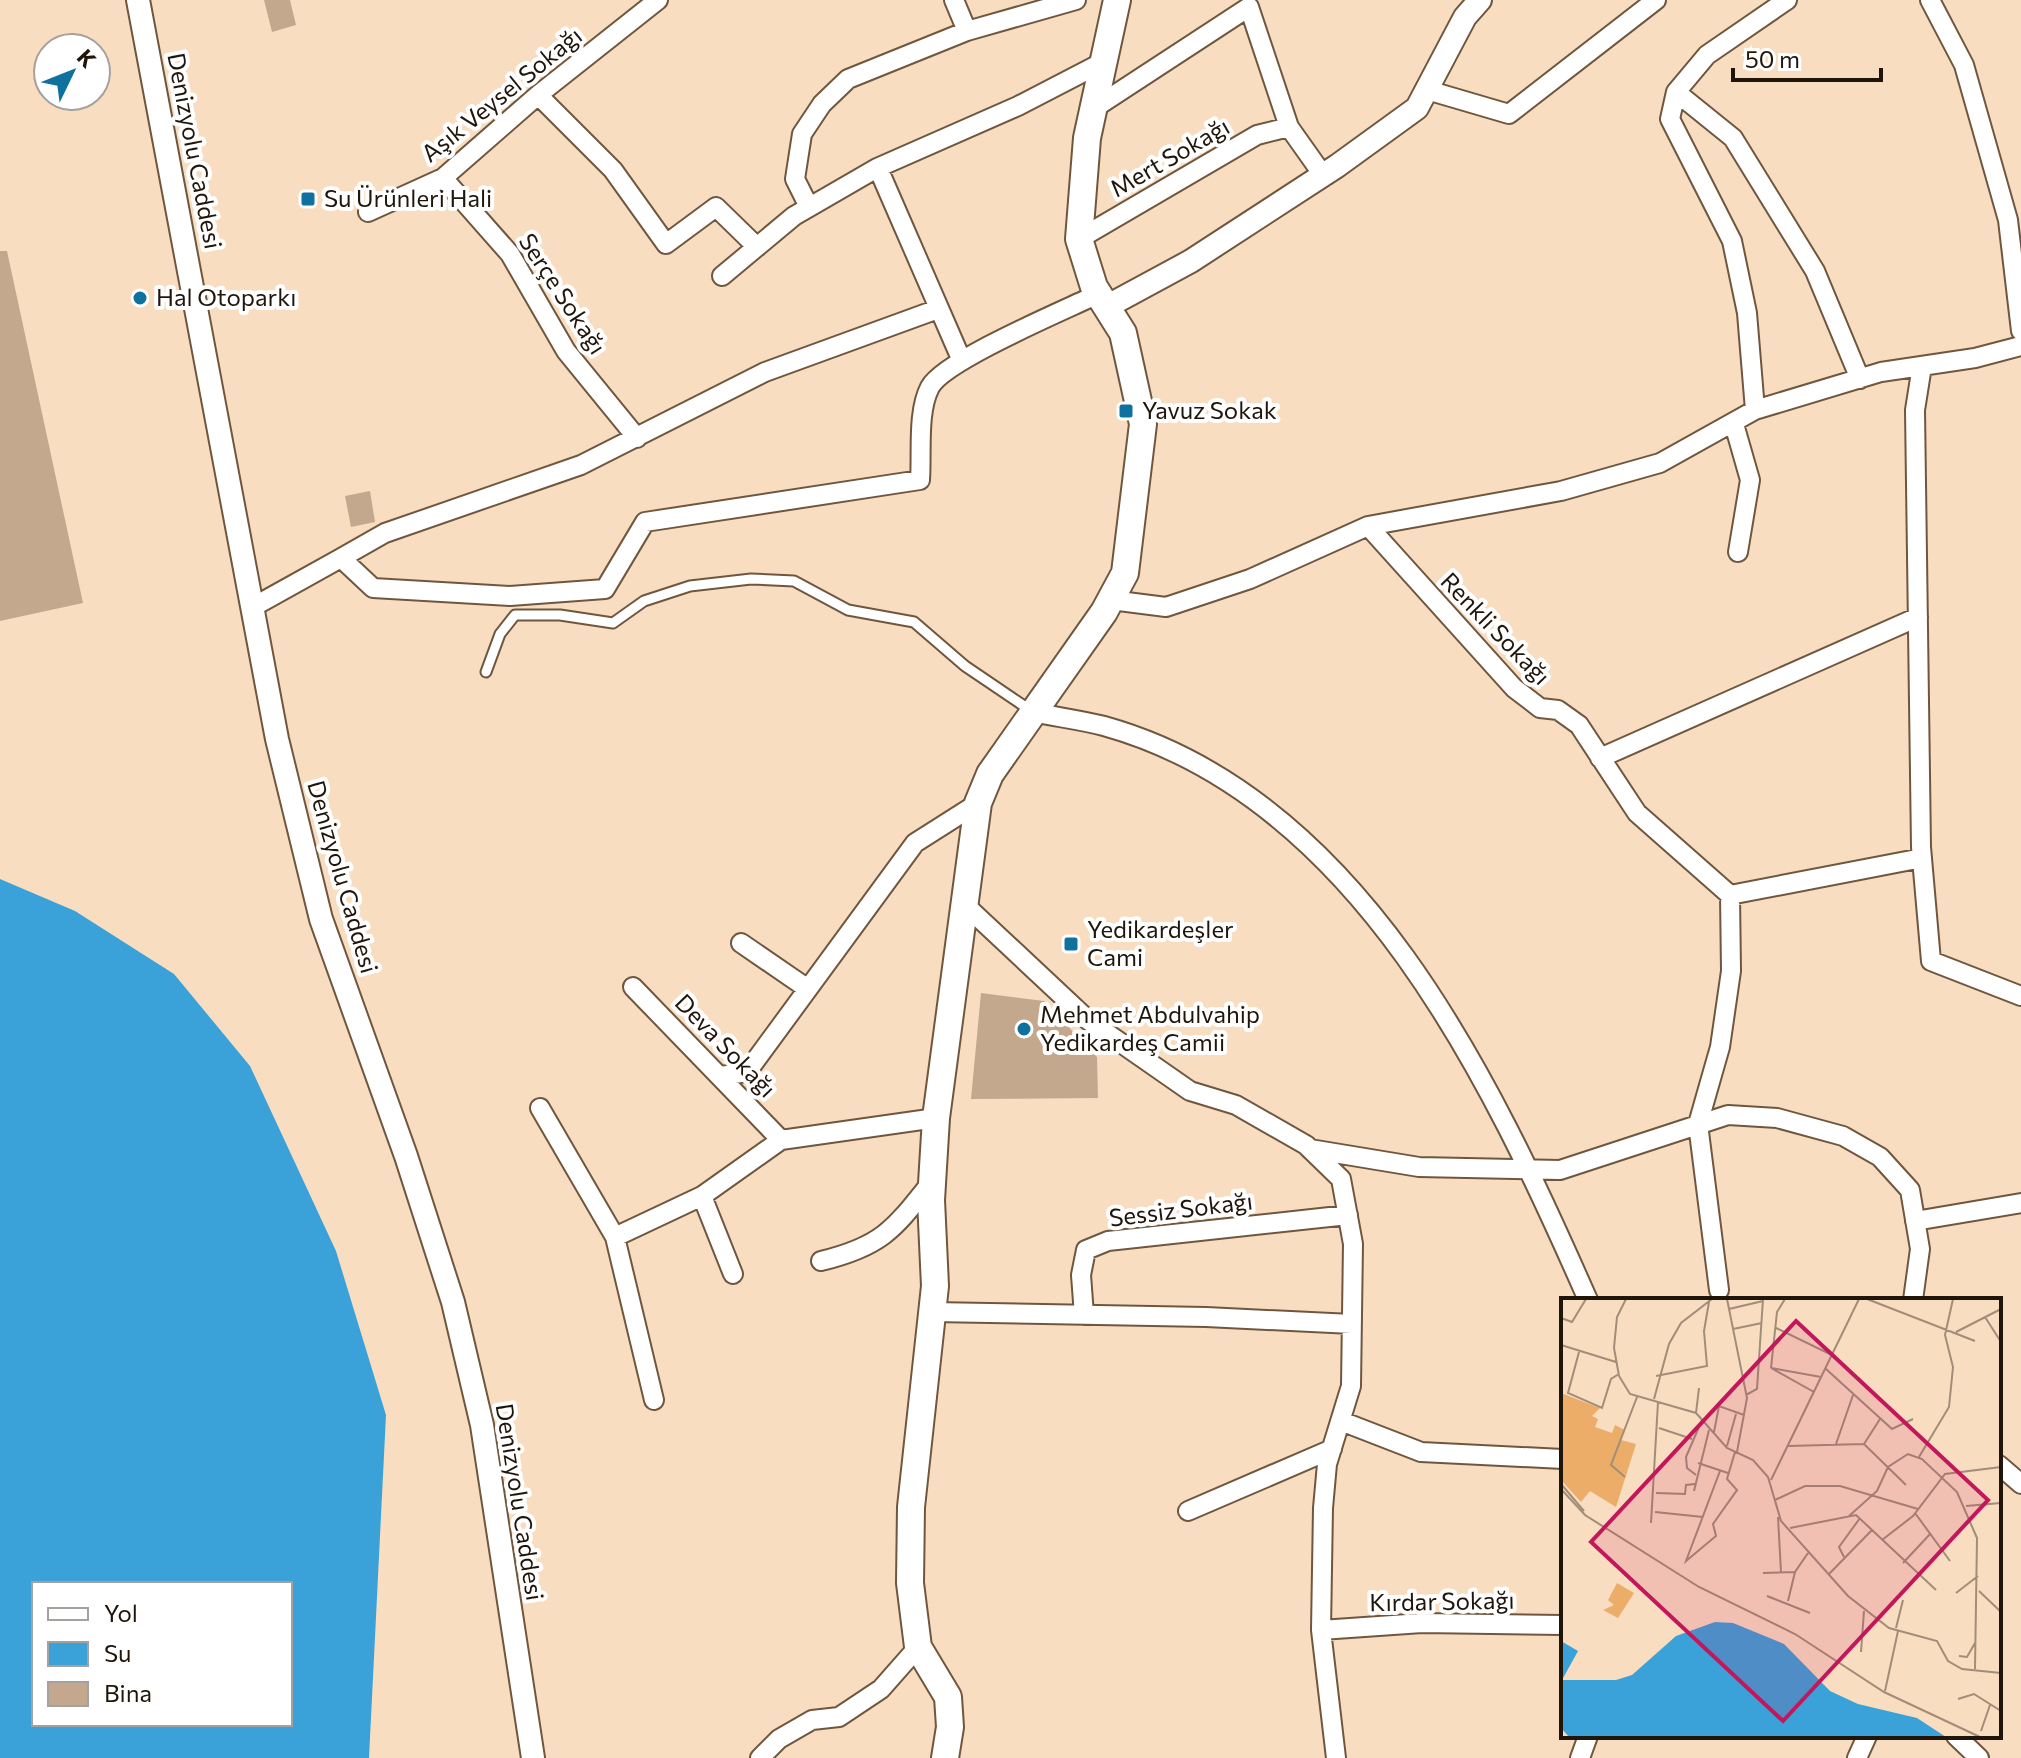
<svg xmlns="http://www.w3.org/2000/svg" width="2021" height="1758" font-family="Commissioner,sans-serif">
	<rect width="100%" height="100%" fill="#f9ddc1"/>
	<path fill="#3ba2d9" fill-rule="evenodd" d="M 0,879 L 75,911 L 174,974 L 250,1066 L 336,1251 L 386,1415 L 369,1758 L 0,1758 ZM 34,1584 L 290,1584 L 290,1724 L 34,1724 Z"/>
	<path fill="#c3a88d" d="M 264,0 L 290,0 L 296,25 L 272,32 Z
		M 0,251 L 7,251 L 83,603 L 0,621 Z
		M 370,491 L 375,522 L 351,527 L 345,496 Z
		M 981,993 L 1044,1001 L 1097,1057 L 1098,1098 L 971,1099 Z"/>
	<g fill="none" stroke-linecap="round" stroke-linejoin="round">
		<defs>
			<path id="service" d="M 486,672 L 500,634 L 515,615 L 560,615 L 613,623 L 644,601 L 690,586 L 751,579 L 794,581 L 848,610 L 914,622 L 965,666 L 1030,710"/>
			<path id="minor" d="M 954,0 L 967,31
				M 1930,0 L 1964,65 L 2008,220 L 2021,331
				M 1427,90 L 1509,114 L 1656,0
				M 1676,92 L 1733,138 L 1815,271 L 1860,379
				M 538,95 L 613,170 L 666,244 L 716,207 L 757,247
				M 1093,109 L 1249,7 L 1289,127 L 1323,175
				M 878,168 L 962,361
				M 443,178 L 510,254 L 566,351 L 637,438
				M 809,207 L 795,179 L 802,134 L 822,104 L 848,79 L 967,31 L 1076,0
				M 368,212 L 443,178 L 538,95 L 658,0
				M 1079,239 L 1257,135 L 1289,127
				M 722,276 L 794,216 L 877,168 L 1018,106 L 1103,62
				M 938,309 L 765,372 L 581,465 L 385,533 L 341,558 L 373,588 L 510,596 L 605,589 L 645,522 L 920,480 C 922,452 917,412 930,387 C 945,360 1065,310 1098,294
				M 1922,366 L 1915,410 L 1921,847 L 1931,961 L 2021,996
				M 1755,410 L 1747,313 L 1732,241 L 1670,119 L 1676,92 L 1707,55 L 1787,0
				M 1734,424 L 1750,480 L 1738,552
				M 1368,526 L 1514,688 L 1540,708 L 1558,710 L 1579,725 L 1637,813 L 1730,895 L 1731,971 L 1720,1047 L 1698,1124 L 1719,1290
				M 1111,600 L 1166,607 L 1250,579 L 1368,526 L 1561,491 L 1660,463 L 1755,410 L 1881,372 L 1975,358 L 2021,346
				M 253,607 L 341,558
				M 1033,712 C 1056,717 1081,720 1104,726 C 1359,797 1491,1080 1588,1300
				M 1600,758 L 1918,617
				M 1730,895 L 1922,858
				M 964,904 L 1088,1020 L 1190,1091 L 1236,1105 L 1306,1145 L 1341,1179 L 1353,1244 L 1351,1386 L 1327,1464 L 1323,1508 L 1321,1630 L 1336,1758
				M 741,943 L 808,989
				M 633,987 L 781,1140
				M 721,1076 L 747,1072 L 915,843 L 978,803
				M 540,1108 L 615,1237 L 654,1400
				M 1310,1149 L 1419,1167 L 1560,1170 L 1728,1115 L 1777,1118 L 1843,1136 L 1880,1157 L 1910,1190 L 1920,1249 L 1913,1300
				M 702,1196 L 733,1274
				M 1915,1221 L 2021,1203
				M 615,1237 L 702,1196 L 781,1140 L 936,1118
				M 821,1261 C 883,1246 894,1229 933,1180
				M 932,1312 L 1206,1317 L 1352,1324
				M 1084,1315 L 1081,1275 L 1086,1250 L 1108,1241 L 1348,1215
				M 1341,1421 L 1421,1452 L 1563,1459
				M 1999,1465 L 2021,1484
				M 1188,1511 L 1332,1449
				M 1321,1630 L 1422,1623 L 1563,1625
				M 1956,1736 L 1979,1758
				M 760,1758 L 779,1739 L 812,1720 L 839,1717 L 881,1689 L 918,1647
				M 1580,1758 L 1588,1736
				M 1857,1758 L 1867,1736"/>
			<path id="tertiary" d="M 138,0 L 277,739 L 321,919 L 406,1156 L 453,1302 L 482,1425 L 533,1758
				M 1106,307 L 1191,261 L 1337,166 L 1417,108 L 1465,17 L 1480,0"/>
			<path id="secondary" d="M 945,1758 L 950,1727 L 948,1697 L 918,1647 L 910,1583 L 911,1507 L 935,1286 L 931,1200 L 936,1118 L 978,803 L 990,774 L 1104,612 L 1125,573 L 1143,424 L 1123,333 L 1094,287 L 1079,239 L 1087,138 L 1117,0"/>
		</defs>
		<use href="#service" stroke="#6f573f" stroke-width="13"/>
		<use href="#minor" stroke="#6f573f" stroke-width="22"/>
		<use href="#tertiary" stroke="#6f573f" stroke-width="26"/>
		<use href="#secondary" stroke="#6f573f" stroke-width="30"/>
		<use href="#service" stroke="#fff" stroke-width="9"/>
		<use href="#minor" stroke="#fff" stroke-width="18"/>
		<use href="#tertiary" stroke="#fff" stroke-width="22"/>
		<use href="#secondary" stroke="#fff" stroke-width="26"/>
	</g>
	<g fill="#0e719e" stroke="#fff" stroke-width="3">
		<rect x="300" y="191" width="16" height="16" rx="4"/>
		<circle cx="140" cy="298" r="8"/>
		<rect x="1118" y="403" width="16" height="16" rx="4"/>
		<rect x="1063" y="936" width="16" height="16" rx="4"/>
		<circle cx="1024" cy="1029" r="8"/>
	</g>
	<g text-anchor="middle" stroke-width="8" stroke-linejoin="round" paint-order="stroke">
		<g font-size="24" fill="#1f150b" stroke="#fff">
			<text transform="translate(502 95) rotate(-39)" y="8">Aşık Veysel Sokağı</text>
			<text transform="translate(194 151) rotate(79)" y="8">Denizyolu Caddesi</text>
			<text transform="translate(1170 158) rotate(-30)" y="8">Mert Sokağı</text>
			<text transform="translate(562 294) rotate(57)" y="8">Serçe Sokağı</text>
			<text transform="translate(1495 629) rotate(46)" y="8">Renkli Sokağı</text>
			<text transform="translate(342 877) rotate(74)" y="8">Denizyolu Caddesi</text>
			<text transform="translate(725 1046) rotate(46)" y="8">Deva Sokağı</text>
			<text transform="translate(1181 1210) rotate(-7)" y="8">Sessiz Sokağı</text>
			<text transform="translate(519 1502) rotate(81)" y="8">Denizyolu Caddesi</text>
			<text transform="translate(1442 1602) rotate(-1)" y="8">Kırdar Sokağı</text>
		</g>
		<g font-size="24" fill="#1f150b" stroke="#fff" text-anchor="start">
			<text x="324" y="207">Su Ürünleri Hali</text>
			<text x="156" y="306">Hal Otoparkı</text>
			<text x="1142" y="419">Yavuz Sokak</text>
			<text x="1087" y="938">Yedikardeşler<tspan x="1087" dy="28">Cami</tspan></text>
			<text x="1040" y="1023">Mehmet Abdulvahip<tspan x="1040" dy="28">Yedikardeş Camii</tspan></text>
		</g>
	</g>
	<g transform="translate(1561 1298)">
		<rect width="440" height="440" fill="#f9ddc1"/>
		<path d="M 0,95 L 39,110 L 31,118 L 37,121 L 34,129 L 51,135 L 54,127 L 64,132 L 60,142 L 75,146 L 55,209 L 29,193 L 20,204 L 0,182 ZM 56,285 L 73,295 L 57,320 L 42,312 L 53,307 L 47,302 Z" fill="#ecad68"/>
		<path d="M 154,324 L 172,325 L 223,346 L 269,393 L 297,406 L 356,420 L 385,439 L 8,439 L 0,430 L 0,343 L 17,353 L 1,382 L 55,382 L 71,377 L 115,338 Z" fill="#3ba2d9"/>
		<path fill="none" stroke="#a28d78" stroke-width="2" d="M 65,1 L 56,19 L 53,50 L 58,78 L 69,96 L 135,115 L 166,150 L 192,162 L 207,179 L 220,223 L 287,298 L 328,330 L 376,343 L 387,363 L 401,371 L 440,375M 166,1 L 186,100 L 176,154M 306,1 L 414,43M 168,11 L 202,3M 424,19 L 440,44M 0,20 L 11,24 L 25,1M 215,30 L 273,58M 172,31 L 201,25M 395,34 L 440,11M 0,47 L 55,64M 18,54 L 7,95 L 41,110 L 50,81 L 58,76M 210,70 L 216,14 L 224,1M 210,70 L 260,79M 210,70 L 253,94M 265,71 L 331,131 L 352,121M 95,78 L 146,68 L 143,33 L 148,4M 185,97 L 196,91 L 202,1M 93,101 L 108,46 L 120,25 L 151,1M 135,115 L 138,90M 98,130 L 131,141M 153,134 L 158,108 L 183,117M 275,146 L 292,97M 303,146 L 319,121M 166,148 L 175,116M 227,148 L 303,146 L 345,187M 358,159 L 388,109 L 392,69 L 384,37 L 392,1M 137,165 L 167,175M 159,173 L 125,263 L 155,238 L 152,226 L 176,192 L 166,181 L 174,154M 135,177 L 126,170 L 125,159 L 141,122M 64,179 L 50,167 L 76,99M 210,182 L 298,1M 0,186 L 23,213M 0,191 L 24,217 L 138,289 L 234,336 L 323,394 L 419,439M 133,193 L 148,132M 95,195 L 124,196 L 125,187 L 134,186M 214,202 L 244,188 L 279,188 L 357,211M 405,208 L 440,205M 94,214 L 142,219M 354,215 L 389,263M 288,218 L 316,193 L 327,169 L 347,156 L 361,161 L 396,194 L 416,240 L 414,371M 217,219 L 220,274M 90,225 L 97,104M 229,230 L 295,217 L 375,292M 321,242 L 352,218 L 384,176 L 440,169M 283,259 L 278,249 L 299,220M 342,265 L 370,235M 202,275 L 234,274M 268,276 L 311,232M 418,293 L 440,314M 395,295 L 417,278M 206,298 L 249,315M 227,303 L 234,274 L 247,255M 335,330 L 342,302M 300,354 L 303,313M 398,358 L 406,359 L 414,345M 324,393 L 337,333M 397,401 L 413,396 L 440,413M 420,433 L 429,407"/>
		<path fill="#c2185b" fill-opacity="0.15" stroke="#c2185b" stroke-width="4" d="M 235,23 L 427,202 L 222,423 L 30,244 Z"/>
		<rect width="440" height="440" fill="none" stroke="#1f150b" stroke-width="4"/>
	</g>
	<rect x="32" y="1582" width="260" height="144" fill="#ffffff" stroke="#a5a19d" stroke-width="2"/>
	<rect x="48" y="1608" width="40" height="12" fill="#ffffff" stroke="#a5a19d" stroke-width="2"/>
	<text x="104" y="1622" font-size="24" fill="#1f150b">Yol</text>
	<rect x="48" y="1642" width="40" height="24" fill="#3ba2d9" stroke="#a5a19d" stroke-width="2"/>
	<text x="104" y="1662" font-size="24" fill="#1f150b">Su</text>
	<rect x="48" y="1682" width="40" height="24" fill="#c3a88d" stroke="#a5a19d" stroke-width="2"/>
	<text x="104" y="1702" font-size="24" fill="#1f150b">Bina</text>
	<g transform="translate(72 72) rotate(47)"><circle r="38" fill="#ffffff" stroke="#a5a19d" stroke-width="2"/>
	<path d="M0-6L14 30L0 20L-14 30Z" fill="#0e719e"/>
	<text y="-12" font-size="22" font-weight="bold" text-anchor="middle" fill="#1f150b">K</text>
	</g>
	<path d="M1733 68v12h148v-12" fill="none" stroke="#1f150b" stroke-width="4"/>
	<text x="1745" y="68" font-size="24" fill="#1f150b" stroke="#ffffff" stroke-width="6" paint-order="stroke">50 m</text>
</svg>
